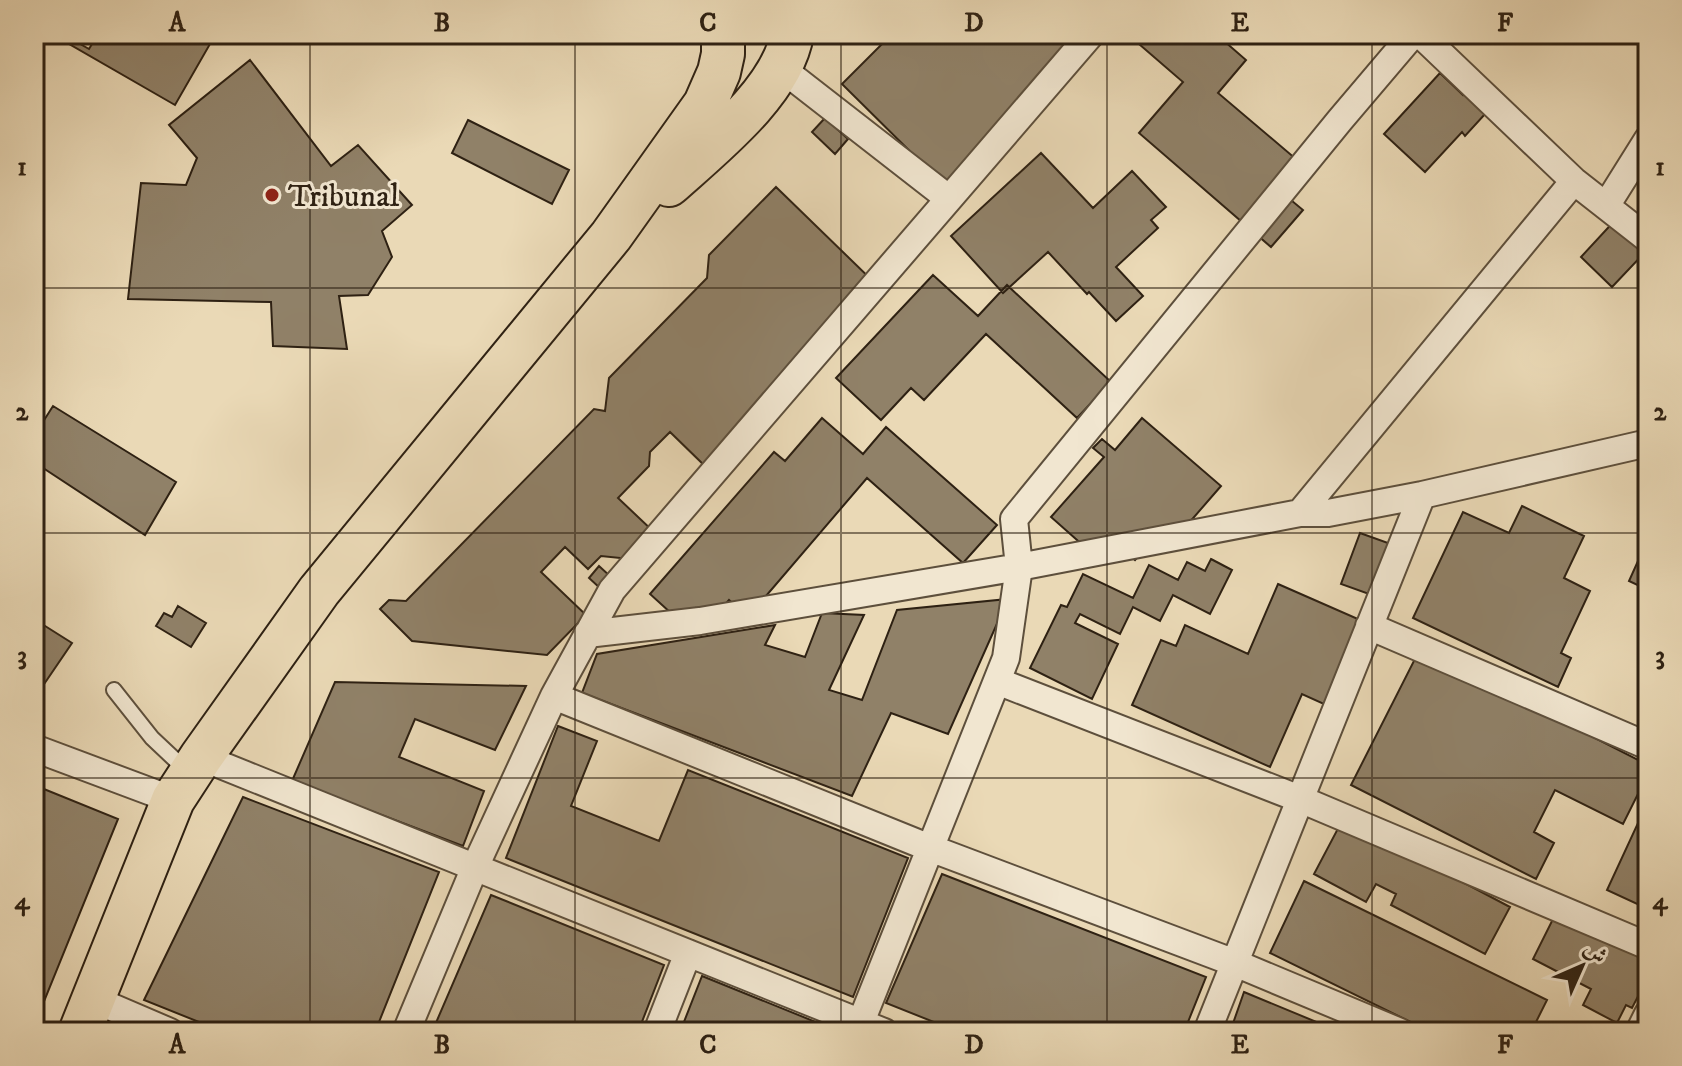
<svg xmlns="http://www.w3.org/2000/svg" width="1682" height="1066" font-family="'IM FELL DW Pica',Amiri,serif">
	<rect width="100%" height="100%" fill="#ead9b6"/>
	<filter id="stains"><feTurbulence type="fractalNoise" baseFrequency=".0025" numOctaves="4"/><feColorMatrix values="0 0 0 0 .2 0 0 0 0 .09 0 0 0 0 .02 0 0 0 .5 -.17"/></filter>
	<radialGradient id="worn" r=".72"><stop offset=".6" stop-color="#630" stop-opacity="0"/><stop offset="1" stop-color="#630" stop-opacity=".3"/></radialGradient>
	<path fill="#908168" stroke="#2e2113" stroke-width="2" d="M 98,34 L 192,34 L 210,44 L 175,105 L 64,41 L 66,36 L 89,49 Z
		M 892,34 L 1085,34 L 944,185 L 842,84 Z
		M 1136,34 L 1216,34 L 1246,60 L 1218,93 L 1303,165 L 1280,191 L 1303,210 L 1271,247 L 1139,133 L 1183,82 L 1132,38 Z
		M 250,60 L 331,166 L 358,145 L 412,205 L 382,231 L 392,257 L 368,295 L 339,296 L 347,349 L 273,346 L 271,302 L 128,299 L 141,183 L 186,185 L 197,158 L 169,125 Z
		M 1440,73 L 1463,95 L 1475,82 L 1496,102 L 1465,136 L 1462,132 L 1425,172 L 1384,134 Z
		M 825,118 L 848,139 L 835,154 L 812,132 Z
		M 468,120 L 569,170 L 552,204 L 452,153 Z
		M 1041,153 L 1093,208 L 1132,171 L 1166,207 L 1151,220 L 1158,228 L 1116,267 L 1143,296 L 1116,321 L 1089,292 L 1087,294 L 1048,252 L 1003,293 L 951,236 Z
		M 776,187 L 882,290 L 707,468 L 670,432 L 650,452 L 649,466 L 618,498 L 655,533 L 630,559 L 601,556 L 588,569 L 565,547 L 541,572 L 586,615 L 547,655 L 412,641 L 380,609 L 389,600 L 406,601 L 594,409 L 605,411 L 609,378 L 707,278 L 709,255 Z
		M 1618,217 L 1648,249 L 1612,287 L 1581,257 Z
		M 933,275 L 978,316 L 1007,285 L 1111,382 L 1077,418 L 986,334 L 924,400 L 911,388 L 881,420 L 836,378 Z
		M 53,406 L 176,482 L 145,535 L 34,462 L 34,436 Z
		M 822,418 L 863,454 L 886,427 L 997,525 L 963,563 L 867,478 L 748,617 L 729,600 L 711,621 L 696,608 L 683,624 L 650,594 L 774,452 L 785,461 Z
		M 1142,418 L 1221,486 L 1175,539 L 1163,528 L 1135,560 L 1109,537 L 1094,555 L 1051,517 L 1104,457 L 1093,448 L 1102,439 L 1115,450 Z
		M 1522,506 L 1584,536 L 1564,578 L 1590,591 L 1561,653 L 1571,658 L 1558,687 L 1413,618 L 1463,512 L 1509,533 Z
		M 1360,533 L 1402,548 L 1383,599 L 1341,584 Z
		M 1647,541 L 1648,542 L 1648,590 L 1629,581 Z
		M 1211,559 L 1232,570 L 1210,614 L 1173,595 L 1160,621 L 1133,607 L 1120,634 L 1080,614 L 1075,623 L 1118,644 L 1092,699 L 1030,668 L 1061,605 L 1067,607 L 1083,574 L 1133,598 L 1149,565 L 1178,580 L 1187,562 L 1205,571 Z
		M 599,566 L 611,577 L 601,589 L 589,578 Z
		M 1278,584 L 1383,630 L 1346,714 L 1302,694 L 1270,767 L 1132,705 L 1161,640 L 1176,646 L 1185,625 L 1248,654 Z
		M 1008,599 L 948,734 L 891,713 L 852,796 L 582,693 L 597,654 L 775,625 L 765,645 L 805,657 L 822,613 L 864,615 L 829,690 L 862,700 L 897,610 Z
		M 178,606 L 206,623 L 191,647 L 156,626 L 164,613 L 172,617 Z
		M 34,619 L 72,643 L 38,693 L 34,691 Z
		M 1420,649 L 1648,765 L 1648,774 L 1623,824 L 1555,790 L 1534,832 L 1554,843 L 1536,879 L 1351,785 Z
		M 335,682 L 526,686 L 495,750 L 415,719 L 399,757 L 484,791 L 463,846 L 292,781 Z
		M 558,726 L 597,741 L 571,806 L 659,841 L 688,770 L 908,858 L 853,997 L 506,858 Z
		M 34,785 L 118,819 L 34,1026 Z
		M 243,797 L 439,872 L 375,1032 L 224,1032 L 144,1000 Z
		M 1343,819 L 1510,907 L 1485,954 L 1391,905 L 1396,894 L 1376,884 L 1366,902 L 1314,874 Z
		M 1638,823 L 1648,828 L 1648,909 L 1607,890 Z
		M 942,874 L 1206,977 L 1184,1032 L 959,1032 L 886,1003 Z
		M 1304,881 L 1547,1000 L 1531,1032 L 1431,1032 L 1270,953 Z
		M 491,895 L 664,965 L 638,1032 L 432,1032 Z
		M 1558,909 L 1648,955 L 1648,977 L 1632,1008 L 1626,1005 L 1617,1023 L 1583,1005 L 1591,989 L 1533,959 Z
		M 702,976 L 833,1029 L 832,1032 L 680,1032 Z
		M 1244,992 L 1331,1028 L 1329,1032 L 1230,1032 Z"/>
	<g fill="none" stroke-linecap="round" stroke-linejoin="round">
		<defs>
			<path id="lane" d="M 114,690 L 152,738 L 186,770"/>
			<path id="street" d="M 1420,34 L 1574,181 L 1648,239
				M 781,68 L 948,198
				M 1606,206 L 1648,139
				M 1300,513 L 1574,181
				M 1369,626 L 1648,746
				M 587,634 L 700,621 L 1019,567 L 1300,513 L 1328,513 L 1422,495 L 1648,443
				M 997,681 L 1300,799 L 1648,946
				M 554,696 L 930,848 L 1235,963 L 1400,1032
				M 34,748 L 173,800
				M 201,757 L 884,1032
				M 93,999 L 170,1032
				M 406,1032 L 475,867 L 554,696 L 612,590 L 1091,34
				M 657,1032 L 688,953
				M 857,1032 L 1006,658 L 1019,567 L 1014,519 L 1340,120 L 1413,34
				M 1207,1032 L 1422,495
				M 1639,1032 L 1648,1014"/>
			<path id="primary" d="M 669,185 C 710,148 783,91 792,34
				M 80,1032 L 173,800 L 201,757 L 319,591 L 611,236 L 705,104 L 719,72 L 723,54 L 723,34"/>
		</defs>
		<use href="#lane" stroke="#5d4f3c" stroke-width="18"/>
		<use href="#street" stroke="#5d4f3c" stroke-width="30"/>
		<use href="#primary" stroke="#2e2113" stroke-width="46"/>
		<use href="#lane" stroke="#f1e6d0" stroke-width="14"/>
		<use href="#street" stroke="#f1e6d0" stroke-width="26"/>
		<use href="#primary" stroke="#ead9b6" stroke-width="42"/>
	</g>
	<path fill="none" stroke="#2e2113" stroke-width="2" stroke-opacity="0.55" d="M 310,34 L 310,1032M 575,34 L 575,1032M 841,34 L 841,1032M 1107,34 L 1107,1032M 1372,34 L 1372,1032M 34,288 L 1648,288M 34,533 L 1648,533M 34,778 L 1648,778"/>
	<circle fill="#8f2418" stroke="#f1e6d0" stroke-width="3" cx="272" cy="195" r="8"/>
	<g text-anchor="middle" stroke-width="6" stroke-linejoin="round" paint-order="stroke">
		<g font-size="32" fill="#2e2113" stroke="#f1e6d0" text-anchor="start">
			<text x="288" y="206">Tribunal</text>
		</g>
	</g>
	<rect width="1682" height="1066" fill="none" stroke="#ead9b6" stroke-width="88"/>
	<g transform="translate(1582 966) rotate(45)" stroke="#f1e6d0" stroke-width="6" paint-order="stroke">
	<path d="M0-6L14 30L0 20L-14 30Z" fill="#2e2113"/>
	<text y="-12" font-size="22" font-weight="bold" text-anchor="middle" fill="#2e2113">ش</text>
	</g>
	<rect x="44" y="44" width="1594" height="978" fill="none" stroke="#2e2113" stroke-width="3"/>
	<g font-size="26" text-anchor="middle" font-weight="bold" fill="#2e2113">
		<text x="177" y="31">A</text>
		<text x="442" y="31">B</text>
		<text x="708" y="31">C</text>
		<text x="974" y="31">D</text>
		<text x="1240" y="31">E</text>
		<text x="1505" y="31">F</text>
		<text x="22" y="175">1</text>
		<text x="1660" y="175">1</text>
		<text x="22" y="420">2</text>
		<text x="1660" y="420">2</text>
		<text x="22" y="664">3</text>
		<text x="1660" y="664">3</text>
		<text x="22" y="909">4</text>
		<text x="1660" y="909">4</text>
		<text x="177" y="1053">A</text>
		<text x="442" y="1053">B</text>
		<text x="708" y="1053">C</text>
		<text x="974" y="1053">D</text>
		<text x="1240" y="1053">E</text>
		<text x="1505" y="1053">F</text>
	</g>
	<rect width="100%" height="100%" filter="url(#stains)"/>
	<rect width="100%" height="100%" fill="url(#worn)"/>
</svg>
